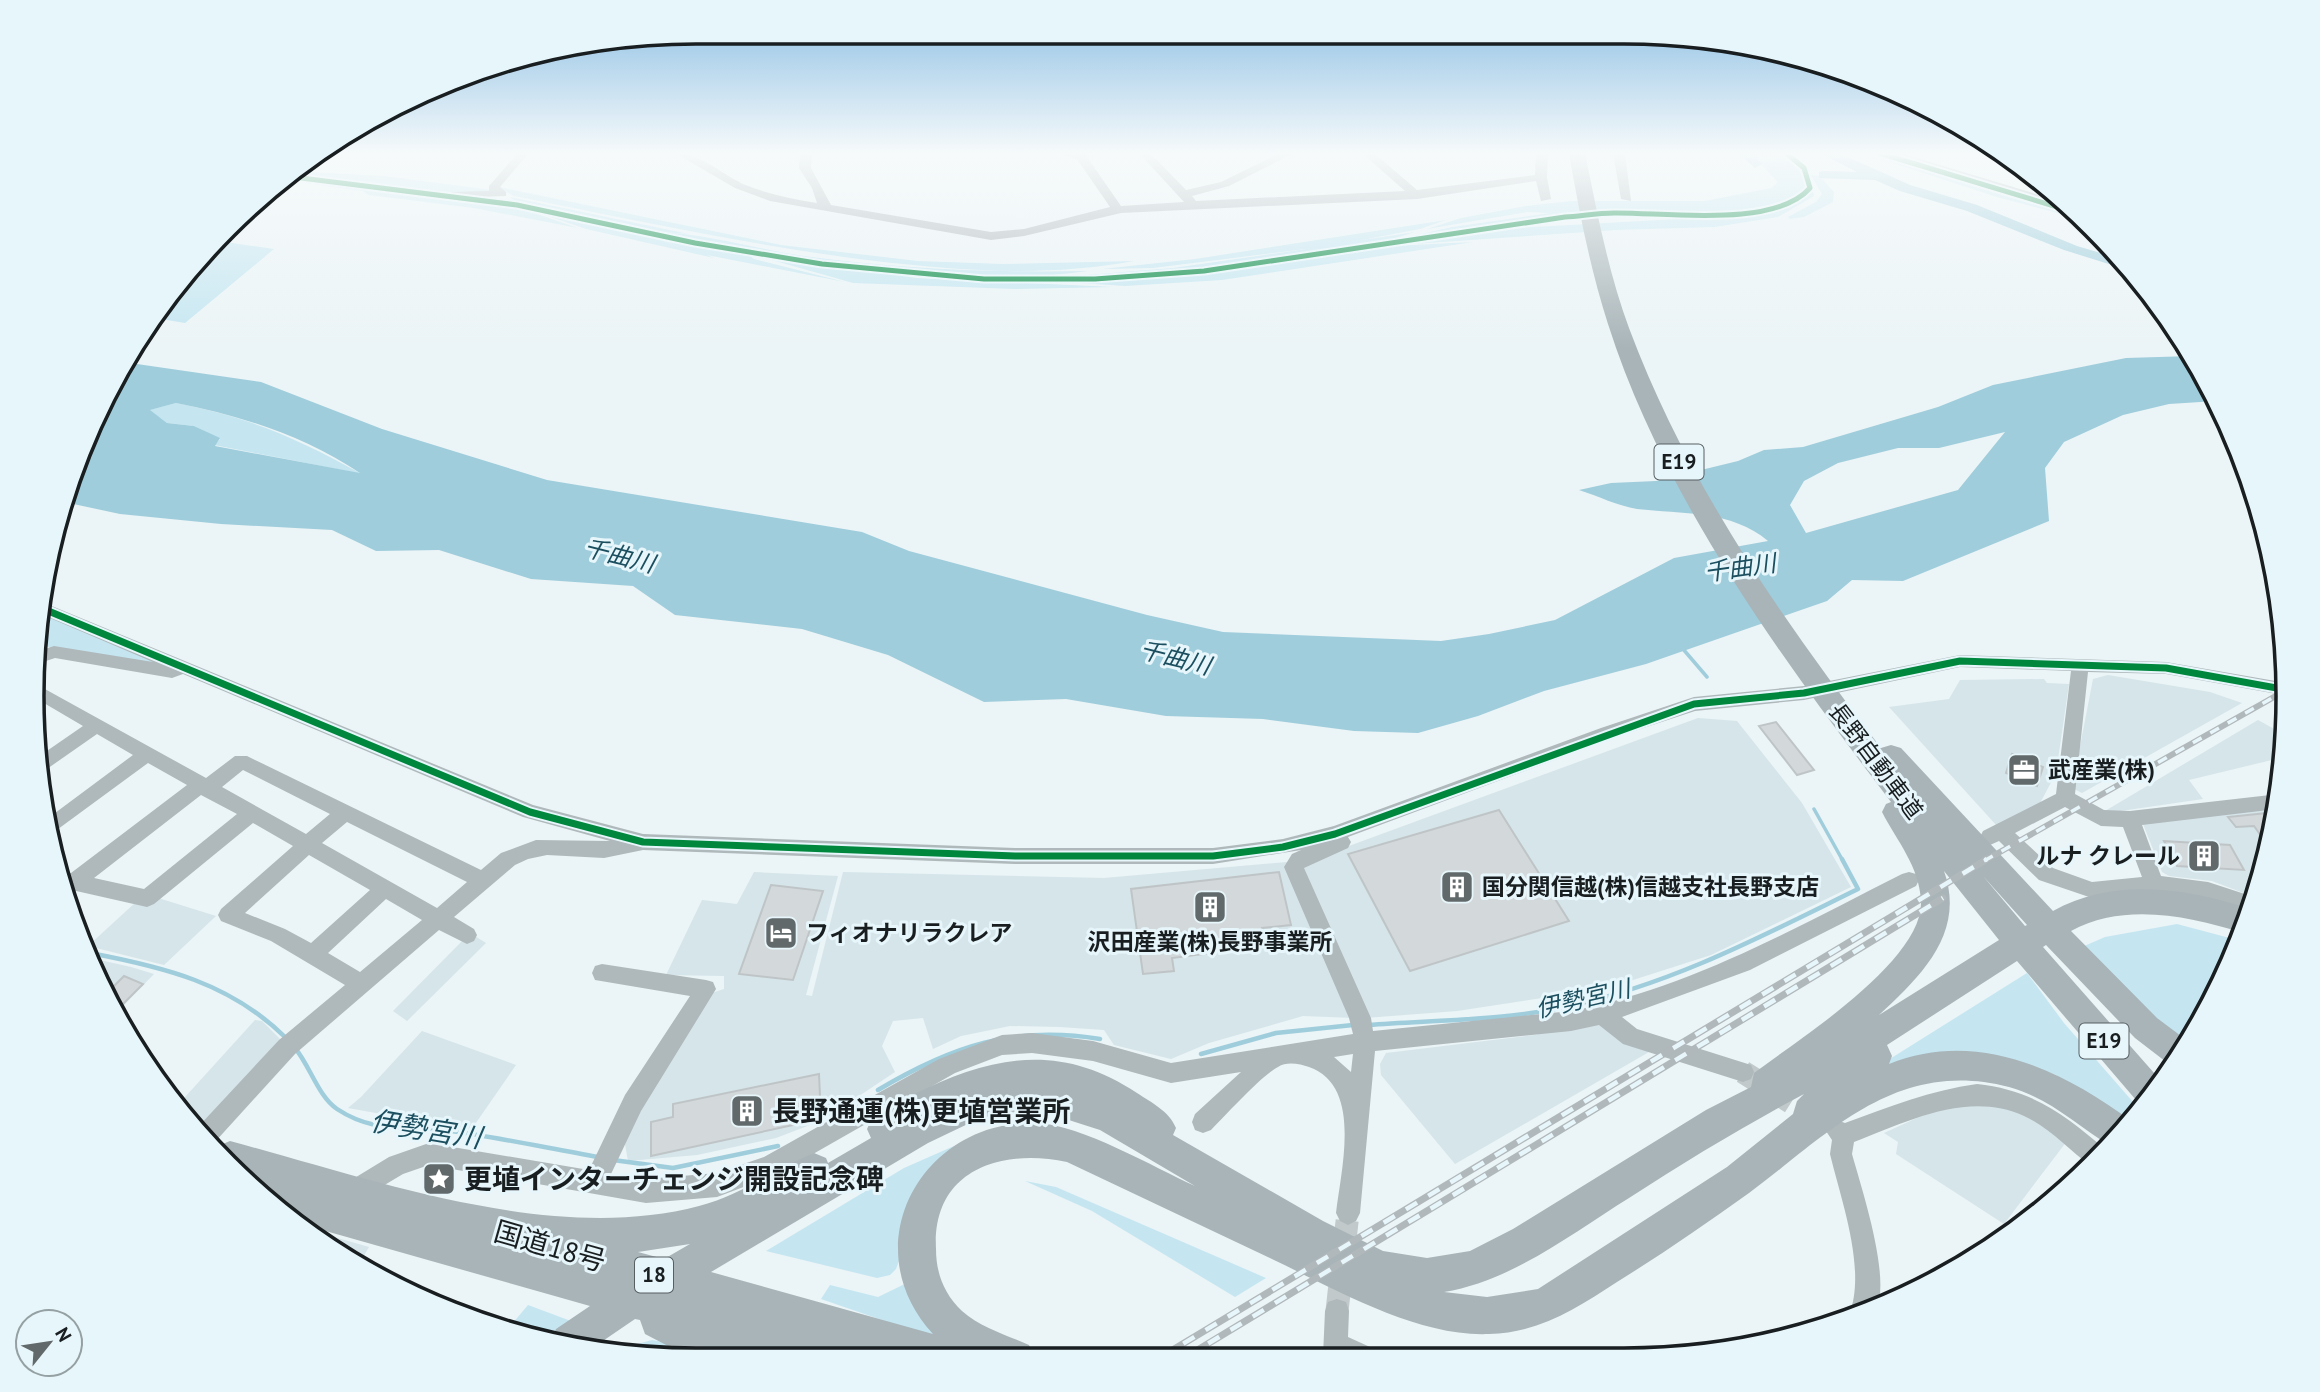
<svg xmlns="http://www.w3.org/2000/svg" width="2320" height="1392" font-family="'PT Sans','Noto Sans JP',sans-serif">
	<rect width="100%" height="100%" fill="#ebf4f6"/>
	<path fill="#d5e5ea" d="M 2108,675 L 2210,692 L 2242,703 L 2082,793 L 2072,788 L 2093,679 Z
		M 2044,679 L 2047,683 L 2069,684 L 2056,773 L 2038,807 L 1997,826 L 1889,707 L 1949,699 L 1960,680 Z
		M 1698,718 L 1737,721 L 1802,803 L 1851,887 L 1711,955 L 1608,988 L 1457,1011 L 1365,1018 L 1302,866 L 1308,861 Z
		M 2258,720 L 2285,735 L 2280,758 L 2189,780 L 2203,799 L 2100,814 Z
		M 2278,806 L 2276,826 L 2254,897 L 2212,881 L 2169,876 L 2162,872 L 2143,824 L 2220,810 Z
		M 1287,862 L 1354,1018 L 1303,1016 L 1209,1043 L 1171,1059 L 1114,1045 L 1104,1030 L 1060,1027 L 1010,1026 L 961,1036 L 933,1049 L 923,1018 L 893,1021 L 882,1046 L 895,1072 L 823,1120 L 776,1138 L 697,1155 L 628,1161 L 625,1144 L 639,1105 L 709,994 L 724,989 L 724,976 L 666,975 L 702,900 L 737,904 L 754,872 L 838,876 L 806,995 L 812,996 L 843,872 L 1104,878 Z
		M 155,897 L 216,916 L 164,965 L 88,946 L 136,902 Z
		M 470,933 L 486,943 L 407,1021 L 393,1011 Z
		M 95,959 L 131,967 L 154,974 L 120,1009 Z
		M 255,1020 L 262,1021 L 285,1044 L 205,1129 L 196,1126 L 176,1107 Z
		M 1599,1022 L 1649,1052 L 1455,1164 L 1381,1075 L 1380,1064 L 1386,1053 L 1534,1035 Z
		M 422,1031 L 516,1065 L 471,1130 L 348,1108 L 361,1097 Z
		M 1961,1103 L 2010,1105 L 2067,1141 L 2004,1224 L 1896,1154 L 1898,1142 L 1884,1133 L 1932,1111 Z
		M 306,1229 L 369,1247 L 359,1264 L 326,1248 Z"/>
	<path fill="#c5e6f1" d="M 1750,153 C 1782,153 1797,154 1806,189 L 1780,204 L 1710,215 L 1587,212 L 1382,243 L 1452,227 L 1550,213 L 1528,212 L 1427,229 L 1461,218 L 1526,206 L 1572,201 L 1705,201 L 1772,188 L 1778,182 Z
		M 1862,153 L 1876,153 L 2079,214 L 2088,221 L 1997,197 Z
		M 290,171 L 383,176 L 491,190 L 496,194 L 448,194 L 286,174 Z
		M 1811,175 L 1819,176 L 1834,192 L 1833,202 L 1804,217 L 1790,219 L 1788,217 L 1816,202 L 1822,194 Z
		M 299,179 L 514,206 L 578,228 L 474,208 L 369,195 L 363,191 L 300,182 Z
		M 498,187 L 781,245 L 918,261 L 1003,264 L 1134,261 C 1048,277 961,271 875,261 C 753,246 634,220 514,196 Z
		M 1812,189 L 1814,196 L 1778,217 L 1715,227 L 1616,230 L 1384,246 L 1516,228 L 1730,216 L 1766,211 L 1797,202 Z
		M 510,197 L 689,234 L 649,231 L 519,204 Z
		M 521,207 L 644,233 L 674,245 L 654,236 L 749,255 L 754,259 L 845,282 L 707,255 L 714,258 L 586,229 Z
		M 1446,220 L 1420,229 L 1362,240 L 1415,232 L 1376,244 L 1247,264 L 1132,276 L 1050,278 L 1173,268 L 1306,249 L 1153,268 L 1102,269 L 1195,259 Z
		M 656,232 C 706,233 755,249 804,256 C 902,269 989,273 1088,271 C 992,284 903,274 808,260 C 757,253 705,246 656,232 Z
		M 219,241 L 274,249 L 185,323 L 155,318 L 169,292 Z
		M 1473,242 L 1222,280 L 1125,286 L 1052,281 L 1131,279 L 1241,268 L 1370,247 Z
		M 758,256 L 917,278 L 1113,287 L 1015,289 L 853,283 Z
		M 176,403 C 252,418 296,438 362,474 L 214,445 L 220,439 L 194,426 L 167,423 L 149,410 Z
		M 45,615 L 174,668 L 53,649 L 40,643 Z
		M 2177,924 L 2241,941 L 2185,1048 L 2126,998 L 2082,947 L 2105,937 Z
		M 2027,973 L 2064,1023 L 2140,1110 L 2125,1128 L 2056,1075 L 2018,1061 L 1861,1077 Z
		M 954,1146 L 934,1166 L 896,1269 L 890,1275 L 877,1278 L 766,1251 L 904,1168 Z
		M 1025,1181 L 1056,1187 L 1266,1278 L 1235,1297 L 1092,1211 Z
		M 913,1280 L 959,1340 L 905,1328 L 821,1299 L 830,1285 L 878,1297 Z
		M 528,1305 L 579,1324 L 554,1339 L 507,1330 Z
		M 652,1340 L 682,1345 L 705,1359 L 652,1359 L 612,1351 Z"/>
	<path fill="#9fcddc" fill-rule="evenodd" d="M 2192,356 L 2216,401 L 2169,404 L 2123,415 L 2064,442 L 2045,468 L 2049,521 L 1903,581 L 1852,580 L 1827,601 L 1646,664 L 1544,691 L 1478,716 L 1418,733 L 1354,731 L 1263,719 L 1166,716 L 1066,699 L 984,702 L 888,655 L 802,629 L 675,615 L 633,586 L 531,579 L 439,550 L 376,551 L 332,530 L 221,524 L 120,514 L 64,502 L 67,483 L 130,363 L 261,382 L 382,429 L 547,480 L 862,532 L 909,551 L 1147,615 L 1223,632 L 1441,641 L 1489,634 L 1555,620 L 1674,558 L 1768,541 C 1732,510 1681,514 1637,509 C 1618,506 1598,496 1579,490 L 1611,483 L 1656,481 L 1738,461 L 1764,450 L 1803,447 L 1938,407 L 1993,385 L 2126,358 ZM 176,403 C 242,416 304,436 360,473 L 215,446 L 220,438 L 194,426 L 167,423 L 150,410 ZM 2005,432 L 1958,490 L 1806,533 L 1790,505 L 1804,481 L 1838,463 L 1898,448 L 1939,448 Z"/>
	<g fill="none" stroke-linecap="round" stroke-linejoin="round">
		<path stroke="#9fcddc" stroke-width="3.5" d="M 1683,649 L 1707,677
			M 1814,809 L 1843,861"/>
		<path stroke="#9fcddc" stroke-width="4.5" d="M 90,953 C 164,967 230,983 285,1037
			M 1368,1025 C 1434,1020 1504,1021 1569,1006 C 1672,984 1764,935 1858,889 L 1842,859
			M 295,1048 C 310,1066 318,1096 337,1109 C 375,1134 404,1125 445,1130 C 496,1137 547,1148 598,1157
			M 1201,1054 L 1276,1033 L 1353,1025
			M 878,1090 C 952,1046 1014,1025 1100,1039
			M 613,1160 L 673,1168 L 778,1146"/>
		<path fill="#9fcddc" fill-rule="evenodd" d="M 1737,153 L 1752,153 L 1762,164 L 1755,168 Z
			M 1820,153 L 1839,153 L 1910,185 L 1977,205 L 2077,246 L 2121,259 L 2131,271 L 2064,250 L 1967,211 L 1900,191 L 1875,180 L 1819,178 L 1819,172 L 1824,171 L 1857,172 Z"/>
	</g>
	<path fill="#d3d9db" stroke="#bfc5c7" stroke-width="2" d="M 1776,722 L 1814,770 L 1797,775 L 1759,726 Z
		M 2012,754 L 2043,767 L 2037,786 L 2006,773 Z
		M 1499,810 L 1569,921 L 1410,971 L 1348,854 Z
		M 2277,812 L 2269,847 L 2254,826 L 2236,827 L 2228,817 Z
		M 2164,841 L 2230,845 L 2244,870 L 2177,866 Z
		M 1279,872 L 1291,925 L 1262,928 L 1266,946 L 1172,958 L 1174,971 L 1143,974 L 1131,889 Z
		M 771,885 L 823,891 L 793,980 L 739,974 Z
		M 124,976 L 143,984 L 119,1008 L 110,990 Z
		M 819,1074 L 821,1119 L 651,1156 L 651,1122 L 673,1117 L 673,1104 Z"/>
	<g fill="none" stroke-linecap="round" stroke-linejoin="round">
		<path stroke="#c1c9cb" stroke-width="23" stroke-dasharray="23 11" stroke-linecap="butt" d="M 1743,1072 L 1814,1117
			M 1337,1311 L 1348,1213"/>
		<path fill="#afb8bb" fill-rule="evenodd" d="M 518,153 L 529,153 L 500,187 L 506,192 L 506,196 L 450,198 L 444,195 L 450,192 L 489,191 L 489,186 Z
			M 675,153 C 700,153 720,173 743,184 C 767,194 792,199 817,203 L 812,188 L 799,168 L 800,153 L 812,153 L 811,168 L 831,205 L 991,232 L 1024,229 L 1110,207 L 1077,159 L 1057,153 L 1085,154 L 1121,206 L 1184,202 L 1139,153 L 1150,153 L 1186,190 L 1221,182 L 1280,153 L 1294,153 L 1229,186 L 1192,196 L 1196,201 L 1405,191 L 1362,153 L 1374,153 L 1417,190 L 1535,175 L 1536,153 L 1548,153 L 1547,177 L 1551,199 L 1541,201 L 1536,181 L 1417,199 L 1121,213 L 1024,236 L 991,240 L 770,201 L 735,188 Z
			M 1613,153 L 1625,153 L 1631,201 L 1621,199 Z
			M 1883,153 L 1900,153 L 2066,203 L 2076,212 Z
			M 47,604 L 533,805 L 643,834 L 1015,848 L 1213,848 L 1283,839 L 1334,826 L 1601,728 L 1694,697 L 1804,686 L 1960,655 L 2166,662 L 2287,683 L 2288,696 L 2166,674 L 2088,672 L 2075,794 L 2104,810 L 2130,811 L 2279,794 L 2277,809 L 2142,825 L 2161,876 L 2208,882 L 2254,897 L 2249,913 L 2208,898 L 2154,892 L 2092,898 L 2039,880 L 1999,841 L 1990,845 L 1983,843 L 1980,837 L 1983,831 L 2056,794 L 2071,671 L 1960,667 L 1804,700 L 1695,711 L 1613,738 L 1348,837 L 1351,842 L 1348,848 L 1304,868 L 1371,1018 L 1373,1031 L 1571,1011 C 1688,989 1797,927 1902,874 L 1909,872 L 1916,874 L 1919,880 L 1916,886 L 1750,970 L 1622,1017 L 1637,1029 L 1751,1065 L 1754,1072 L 1751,1079 L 1743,1082 L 1623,1044 L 1599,1025 L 1571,1031 L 1375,1051 L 1360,1213 L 1356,1221 L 1348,1225 L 1340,1221 L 1336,1213 C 1341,1169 1363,1086 1309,1067 C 1300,1064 1287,1061 1278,1067 C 1261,1076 1227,1114 1211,1130 L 1203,1133 L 1195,1130 L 1192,1122 L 1195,1114 L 1241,1072 L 1171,1083 L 1093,1061 L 1032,1053 L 1002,1055 L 955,1073 L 778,1174 L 717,1197 L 646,1203 L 429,1165 L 403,1174 L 356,1202 L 348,1198 L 344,1190 L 348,1182 L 389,1157 L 429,1143 L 589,1170 L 625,1095 L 690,996 L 595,980 L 592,973 L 595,966 L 602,964 L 706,980 L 713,982 L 716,989 L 641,1111 L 611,1174 L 646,1179 L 717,1173 L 764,1157 L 939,1059 L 1002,1035 L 1032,1033 L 1093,1041 L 1171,1063 L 1353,1034 L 1349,1018 L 1284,867 L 1292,854 L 1301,850 L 1213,864 L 1015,864 L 643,850 L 604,858 L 547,855 L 528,859 L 515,865 L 454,917 L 474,929 L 477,935 L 474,941 L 467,944 L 439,930 L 295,1054 L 214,1143 L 198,1127 L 279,1040 L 345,985 L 271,941 L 221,921 L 218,915 L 221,909 L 293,846 L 253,823 L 154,904 L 147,907 L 63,888 L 60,871 L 71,873 L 187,785 L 148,763 L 54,832 L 51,816 L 133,755 L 97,734 L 44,771 L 41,755 L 83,726 L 32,696 L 34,683 L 206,778 L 235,756 L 247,756 L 481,870 L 501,853 L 536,840 L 610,841 L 523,817 L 183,674 L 172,678 L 55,658 L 37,664 L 39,651 L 54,646 L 153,662 L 45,616 ZM 243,770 L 330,814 L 306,834 L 222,787 ZM 201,795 L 237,814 L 144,889 L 94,878 ZM 2065,807 L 2101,826 L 2123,827 L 2142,877 L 2092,882 L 2053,868 L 2015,833 ZM 347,822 L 467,882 L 437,908 L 322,843 ZM 309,855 L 370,890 L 311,943 L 285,929 L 245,913 ZM 386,899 L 422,920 L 360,972 L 328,953 ZM 1353,1054 L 1351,1072 L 1334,1057 Z
			M 1977,1084 C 2033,1090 2065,1115 2106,1150 L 2092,1167 C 2069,1150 2050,1128 2024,1116 C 1968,1090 1906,1122 1854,1142 L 1852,1154 C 1862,1190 1890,1274 1877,1308 L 1850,1319 L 1849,1315 C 1867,1270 1841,1200 1830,1154 L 1832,1140 L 1826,1131 L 1829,1123 L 1837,1120 L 1845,1123 C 1889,1107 1931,1090 1977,1084 Z
			M 1337,1299 L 1346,1302 L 1349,1311 L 1348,1337 L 1370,1347 L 1374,1356 L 1323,1356 L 1325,1311 L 1328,1302 Z"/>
		<path fill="#a8b4b8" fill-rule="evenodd" d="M 1569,153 L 1585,153 C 1597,212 1608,271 1629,328 C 1687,483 1781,618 1881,748 L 1891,745 L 1901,748 L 2053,911 C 2114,877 2187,888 2250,909 L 2243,933 C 2189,916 2124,902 2071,931 L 2157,1018 L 2189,1042 L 2174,1068 L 2135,1038 L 2046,945 L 2043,947 L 2162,1082 L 2142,1107 L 2017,961 L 1887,1045 L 1892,1056 L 1889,1064 C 1976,1029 2061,1069 2131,1121 L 2110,1146 C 2077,1125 2049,1098 2009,1087 C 1896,1058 1830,1133 1749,1193 C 1706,1224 1662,1254 1617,1282 C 1577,1308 1539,1333 1489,1334 C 1417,1337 1337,1290 1274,1260 C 1205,1227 1136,1195 1067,1162 C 1001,1148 932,1170 936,1249 C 936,1273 944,1294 962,1311 C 981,1328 1007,1335 1029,1345 L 1035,1358 L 885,1358 L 858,1351 L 861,1358 L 777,1359 L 736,1347 L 741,1359 L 693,1359 L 645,1334 L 640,1320 L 635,1319 L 594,1347 L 551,1339 L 556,1329 L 590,1306 L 301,1224 L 261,1187 L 266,1185 L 256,1182 L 218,1146 L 230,1141 C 372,1179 552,1245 699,1206 C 741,1195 775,1169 814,1153 L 826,1158 L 828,1163 L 871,1138 L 867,1129 C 875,1111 896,1104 913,1095 C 991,1055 1061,1042 1137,1093 C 1152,1103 1169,1111 1176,1128 L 1173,1135 L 1323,1221 L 1383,1251 L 1427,1258 L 1470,1251 L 1513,1229 L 1706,1110 L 1751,1087 L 1754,1073 C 1799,1039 1925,960 1921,900 C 1919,866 1897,841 1882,812 L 1886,804 L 1891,802 C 1782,659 1663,497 1608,324 C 1590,268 1579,211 1569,153 ZM 1944,871 L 1999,940 L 1879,1015 C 1921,976 1966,933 1944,871 ZM 1983,876 L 2027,925 L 2025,926 ZM 1804,1094 L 1797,1101 L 1793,1114 L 1727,1167 L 1538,1289 L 1487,1297 L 1444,1292 C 1512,1281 1571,1234 1629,1198 C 1686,1161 1744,1126 1804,1094 ZM 1010,1114 L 1050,1114 L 1100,1130 L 1195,1186 C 1153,1167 1082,1125 1037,1123 C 922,1119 852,1246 933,1334 L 711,1272 L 928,1143 L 974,1121 ZM 497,1243 L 519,1246 L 521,1250 ZM 690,1244 L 664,1259 L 638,1252 Z"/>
		<defs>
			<path id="rail-far1" d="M 1984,861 L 2288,689"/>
			<path id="rail" d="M 1161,1357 L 1987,859
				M 1186,1357 L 1943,898"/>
		</defs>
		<use href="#rail-far1" stroke="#b1b8bb" stroke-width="6"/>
		<use href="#rail" stroke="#b1b8bb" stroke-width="7"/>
		<use href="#rail-far1" stroke="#e7f6fb" stroke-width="3.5" stroke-dasharray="10" stroke-linecap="butt"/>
		<use href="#rail" stroke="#e7f6fb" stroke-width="4.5" stroke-dasharray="13" stroke-linecap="butt"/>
		<defs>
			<path id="cycleway-far1" d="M 1879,153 L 2077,213
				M 285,176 L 517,205 L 695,243 L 822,264 L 984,279 L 1095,279 L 1204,271 L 1565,217 C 1581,216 1598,213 1614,213 C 1663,212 1774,229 1810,188 L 1804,168 L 1786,153"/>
			<path id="cycleway" d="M 46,610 L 530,812 L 643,842 L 1015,856 L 1213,856 L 1283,847 L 1335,834 L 1694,704 L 1804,693 L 1960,661 L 2166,668 L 2288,690"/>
		</defs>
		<use href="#cycleway-far1" stroke="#e7f6fb" stroke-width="9"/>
		<use href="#cycleway" stroke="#e7f6fb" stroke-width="11"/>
		<use href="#cycleway-far1" stroke="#00873e" stroke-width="5"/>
		<use href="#cycleway" stroke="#00873e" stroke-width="7"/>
	</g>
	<linearGradient id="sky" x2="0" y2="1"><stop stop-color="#8bbee3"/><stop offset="0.44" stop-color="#f6fafb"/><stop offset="1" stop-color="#f6fafb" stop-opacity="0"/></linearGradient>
	<rect width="2320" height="348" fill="url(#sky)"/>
	<defs>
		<symbol id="office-square" viewBox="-11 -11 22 22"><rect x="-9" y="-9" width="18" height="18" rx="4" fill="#62696b" stroke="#e7f6fb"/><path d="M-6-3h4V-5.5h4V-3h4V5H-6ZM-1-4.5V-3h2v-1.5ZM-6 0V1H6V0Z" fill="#fff"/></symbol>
		<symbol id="building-square" viewBox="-11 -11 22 22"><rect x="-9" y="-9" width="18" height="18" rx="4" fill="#62696b" stroke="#e7f6fb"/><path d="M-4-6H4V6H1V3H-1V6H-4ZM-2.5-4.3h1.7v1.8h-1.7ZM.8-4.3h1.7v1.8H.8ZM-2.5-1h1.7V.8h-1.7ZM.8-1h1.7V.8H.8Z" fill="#fff"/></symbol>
		<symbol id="hotel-square" viewBox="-11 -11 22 22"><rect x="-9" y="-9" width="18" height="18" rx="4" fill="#62696b" stroke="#e7f6fb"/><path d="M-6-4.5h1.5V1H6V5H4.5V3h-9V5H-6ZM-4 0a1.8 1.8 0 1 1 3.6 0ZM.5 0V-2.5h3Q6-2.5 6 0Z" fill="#fff"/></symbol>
		<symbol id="sight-square" viewBox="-11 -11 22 22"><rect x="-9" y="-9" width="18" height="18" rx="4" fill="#62696b" stroke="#e7f6fb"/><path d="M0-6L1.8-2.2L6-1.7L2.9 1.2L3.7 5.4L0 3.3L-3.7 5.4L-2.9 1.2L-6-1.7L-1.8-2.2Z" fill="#fff"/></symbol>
	</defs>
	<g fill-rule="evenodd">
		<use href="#office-square" x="2005" y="751" width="38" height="38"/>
		<use href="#building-square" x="2185" y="837" width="38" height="38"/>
		<use href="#building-square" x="1438" y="868" width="38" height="38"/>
		<use href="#building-square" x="1191" y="888" width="38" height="38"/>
		<use href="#hotel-square" x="762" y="914" width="38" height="38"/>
		<use href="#building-square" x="728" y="1092" width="38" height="38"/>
		<use href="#sight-square" x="420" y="1160" width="38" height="38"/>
	</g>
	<g text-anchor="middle" stroke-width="6" stroke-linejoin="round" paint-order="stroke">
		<g fill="#e7f6fb" stroke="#575f62" stroke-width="2">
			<rect x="1654.5" y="444.5" width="49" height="35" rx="5"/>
			<rect x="2079.5" y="1023.5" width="49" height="35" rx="5"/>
			<rect x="635" y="1257.5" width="38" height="35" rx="5"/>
		</g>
		<g font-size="21" font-weight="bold" fill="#191e20">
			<text x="1679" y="469">E19</text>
			<text x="2104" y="1048">E19</text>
			<text x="654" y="1282">18</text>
		</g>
		<g font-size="23" fill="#191e20" stroke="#e7f6fb">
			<text transform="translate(1876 761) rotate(53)" y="8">長野自動車道</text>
		</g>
		<g font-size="23" font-weight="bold" fill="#191e20" stroke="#e7f6fb" text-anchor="start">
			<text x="2048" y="778">武産業(株)</text>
			<text x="2180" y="864" text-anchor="end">ルナ クレール</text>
			<text x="1482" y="895">国分関信越(株)信越支社長野支店</text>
			<text x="806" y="941">フィオナリラクレア</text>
			<text x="1210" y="950" text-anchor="middle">沢田産業(株)長野事業所</text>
		</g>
		<g font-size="24" font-style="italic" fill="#1b4f5f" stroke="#e7f6fb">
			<text transform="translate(619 556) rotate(14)" y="8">千曲川</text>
			<text transform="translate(1740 568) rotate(-8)" y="8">千曲川</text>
			<text transform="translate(1175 658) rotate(14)" y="8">千曲川</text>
			<text transform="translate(1583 999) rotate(-13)" y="8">伊勢宮川</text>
		</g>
		<g font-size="28" font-weight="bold" fill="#191e20" stroke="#e7f6fb" text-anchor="start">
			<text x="772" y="1121">長野通運(株)更埴営業所</text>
			<text x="464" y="1189">更埴インターチェンジ開設記念碑</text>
		</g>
		<g font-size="28" font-style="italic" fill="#1b4f5f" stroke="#e7f6fb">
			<text transform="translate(426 1129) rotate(9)" y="10">伊勢宮川</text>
		</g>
		<g font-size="28" fill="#191e20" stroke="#e7f6fb">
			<text transform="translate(550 1246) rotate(16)" y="10">国道18号</text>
		</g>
	</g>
	<path d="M0 0H2320V1392H0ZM696 44H1624A652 652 0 0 1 2276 696V696A652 652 0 0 1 1624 1348H696A652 652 0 0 1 44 696V696A652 652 0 0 1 696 44Z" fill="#e7f6fb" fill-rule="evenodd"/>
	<path fill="none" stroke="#191e20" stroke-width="3.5" d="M696 44H1624A652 652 0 0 1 2276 696V696A652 652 0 0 1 1624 1348H696A652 652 0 0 1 44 696V696A652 652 0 0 1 696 44Z"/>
	<g transform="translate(49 1343) rotate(60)"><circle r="33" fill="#e7f6fb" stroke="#95a0a3" stroke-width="2"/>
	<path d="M0-5L12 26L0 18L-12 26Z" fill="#62696b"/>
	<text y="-10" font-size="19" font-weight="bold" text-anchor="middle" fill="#191e20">N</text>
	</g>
</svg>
